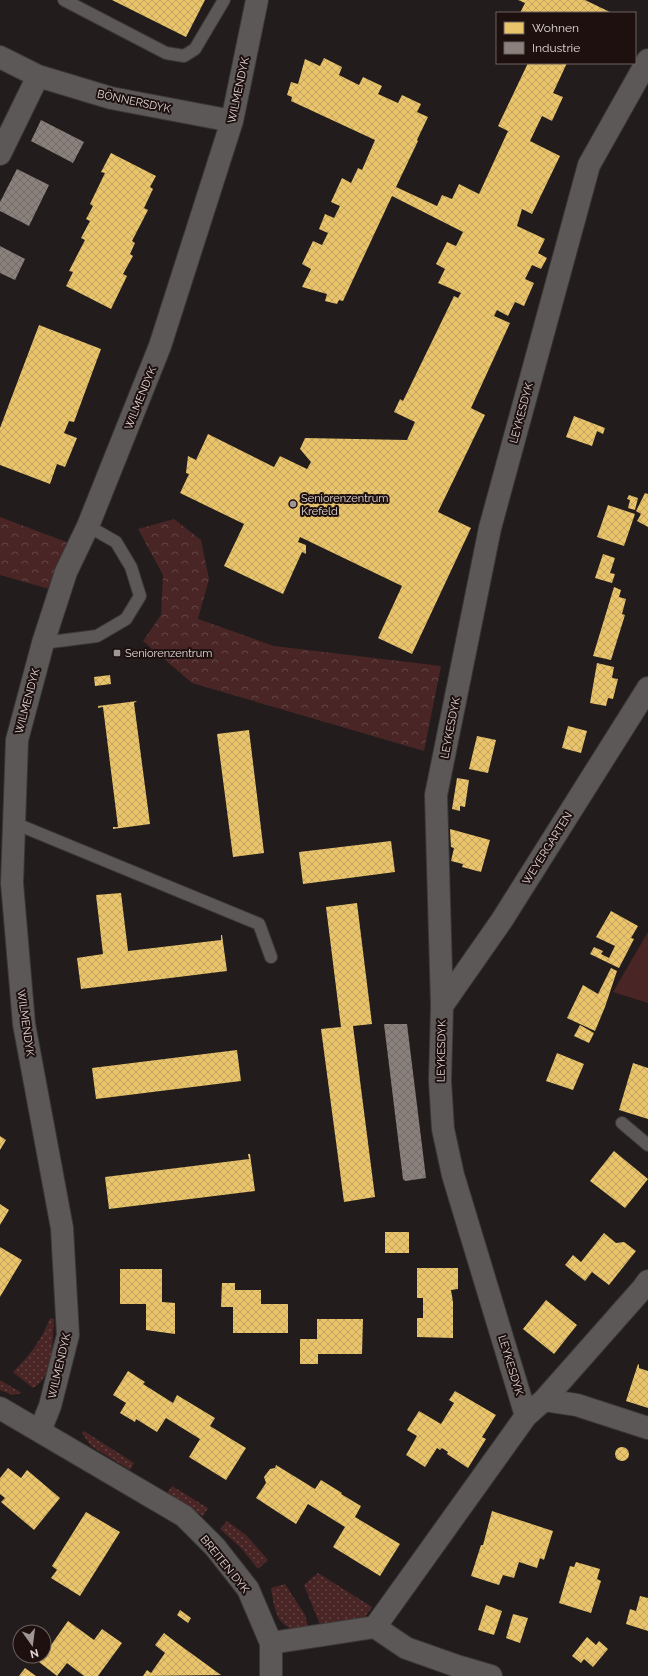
<svg xmlns="http://www.w3.org/2000/svg" width="648" height="1676" font-family="Raleway,sans-serif">
	<defs>
		<pattern id="grass-dots" width="8" height="8" patternUnits="userSpaceOnUse"><rect width="8" height="8" fill="#492625"/><path d="M2 2h.1M6 6h.1" fill="none" stroke="#634544" stroke-width="1.8" stroke-linecap="round"/></pattern>
		<pattern id="forest-crowns" width="20" height="18" patternUnits="userSpaceOnUse"><rect width="20" height="18" fill="#492625"/><path d="M2 6a3 3 0 1 1 6 0M12 15a3 3 0 1 1 6 0" fill="none" stroke="#634544"/></pattern>
		<pattern id="homes-cross-hatch" width="8" height="8" patternUnits="userSpaceOnUse"><rect width="8" height="8" fill="#e9c46a"/><path d="M0 0l8 8M0 8l8-8" fill="none" stroke="#c0a360"/></pattern>
		<pattern id="industry-cross-hatch" width="8" height="8" patternUnits="userSpaceOnUse"><rect width="8" height="8" fill="#8a817c"/><path d="M0 0l8 8M0 8l8-8" fill="none" stroke="#726b67"/></pattern>
	</defs>
	<rect width="100%" height="100%" fill="#221c1c"/>
	<path fill="url(#grass-dots)" d="M 50,1318 L 54,1319 C 52,1341 55,1376 33,1388 L 13,1372 C 29,1356 42,1340 50,1318 Z
		M 0,1380 L 22,1393 L 13,1395 L 0,1390 Z
		M 84,1431 L 134,1463 L 130,1470 L 91,1446 L 82,1433 Z
		M 172,1486 L 208,1508 L 203,1516 L 167,1493 Z
		M 227,1521 L 246,1535 L 268,1560 L 258,1569 L 240,1547 L 220,1529 Z
		M 318,1573 L 372,1607 L 362,1621 L 321,1627 L 304,1585 Z
		M 285,1584 L 305,1615 L 310,1634 C 278,1628 276,1619 271,1588 Z"/>
	<path fill="url(#forest-crowns)" d="M 0,517 L 69,543 L 49,589 L 0,575 Z
		M 174,519 L 201,540 L 209,579 L 198,619 L 274,646 L 441,666 L 424,751 L 192,683 L 143,641 L 161,615 L 163,575 L 138,529 Z"/>
	<path fill="#492625" d="M 648,932 L 648,1003 L 613,992 Z"/>
	<path fill="url(#homes-cross-hatch)" d="M 112,0 L 205,0 L 186,37 Z
		M 518,0 L 585,0 L 612,13 L 520,13 L 525,3 Z
		M 324,58 L 342,67 L 339,75 L 359,85 L 363,77 L 382,86 L 378,94 L 398,103 L 402,95 L 421,104 L 417,112 L 428,117 L 417,140 L 418,141 L 396,187 L 437,206 L 442,195 L 452,199 L 459,184 L 479,194 L 508,131 L 498,126 L 528,63 L 567,63 L 553,93 L 563,97 L 552,121 L 542,116 L 530,141 L 560,156 L 532,214 L 522,209 L 517,226 L 545,239 L 538,253 L 547,258 L 541,269 L 532,265 L 525,279 L 534,283 L 524,306 L 515,302 L 508,316 L 497,310 L 494,316 L 510,323 L 471,408 L 485,415 L 438,512 L 471,528 L 412,654 L 378,638 L 402,586 L 300,537 L 298,542 L 306,545 L 306,554 L 302,552 L 283,594 L 224,566 L 244,524 L 180,493 L 189,474 L 186,473 L 188,456 L 196,460 L 208,434 L 274,467 L 280,456 L 307,469 L 311,462 L 300,449 L 305,438 L 407,440 L 415,422 L 394,412 L 400,399 L 403,401 L 454,296 L 458,298 L 461,293 L 438,283 L 445,269 L 436,264 L 447,242 L 456,246 L 463,232 L 392,196 L 343,301 L 339,300 L 337,304 L 325,301 L 327,294 L 302,287 L 311,269 L 302,264 L 313,241 L 322,245 L 328,233 L 319,229 L 325,214 L 334,218 L 340,206 L 331,202 L 342,178 L 351,183 L 358,168 L 362,170 L 375,140 L 291,101 L 292,97 L 287,95 L 291,82 L 298,84 L 305,59 L 320,66 Z
		M 111,153 L 156,176 L 150,187 L 153,189 L 144,208 L 148,210 L 132,241 L 135,243 L 130,254 L 133,256 L 123,274 L 127,276 L 111,309 L 66,286 L 73,272 L 69,271 L 85,240 L 81,238 L 90,221 L 86,219 L 93,206 L 90,204 L 105,173 L 101,172 Z
		M 39,325 L 101,349 L 74,422 L 69,421 L 64,433 L 77,438 L 65,467 L 57,464 L 50,484 L 0,465 L 0,428 Z
		M 574,416 L 605,428 L 603,434 L 597,431 L 592,446 L 566,437 Z
		M 645,493 L 648,494 L 648,527 L 637,521 L 641,514 L 636,511 Z
		M 629,495 L 638,498 L 635,510 L 628,508 L 630,500 L 627,499 Z
		M 608,505 L 635,514 L 624,546 L 597,537 Z
		M 603,554 L 615,558 L 610,573 L 615,574 L 612,583 L 595,578 Z
		M 614,587 L 621,590 L 619,597 L 626,599 L 622,614 L 625,615 L 611,660 L 593,656 Z
		M 597,663 L 614,667 L 612,678 L 618,679 L 613,699 L 608,698 L 606,706 L 590,703 Z
		M 110,675 L 111,684 L 95,686 L 94,677 Z
		M 137,701 L 134,703 L 150,824 L 113,829 L 113,827 L 118,827 L 103,707 L 98,708 L 98,706 Z
		M 568,726 L 587,731 L 581,753 L 562,748 Z
		M 249,730 L 264,853 L 233,857 L 217,734 Z
		M 477,736 L 496,740 L 488,773 L 469,769 Z
		M 457,778 L 469,780 L 465,807 L 460,806 L 460,811 L 452,809 Z
		M 450,829 L 490,840 L 481,872 L 462,867 L 463,864 L 451,861 L 454,848 L 451,847 Z
		M 391,841 L 395,872 L 303,884 L 299,852 Z
		M 121,893 L 128,951 L 221,940 L 221,935 L 222,935 L 227,971 L 81,989 L 77,958 L 103,954 L 96,895 Z
		M 357,903 L 372,1024 L 353,1026 L 375,1197 L 344,1202 L 321,1029 L 341,1027 L 326,907 Z
		M 611,911 L 638,926 L 631,938 L 634,939 L 619,968 L 590,954 L 594,947 L 603,951 L 601,954 L 609,958 L 615,946 L 596,937 Z
		M 611,968 L 617,971 L 605,1007 L 595,1031 L 567,1018 L 583,985 L 598,994 Z
		M 580,1025 L 594,1033 L 589,1043 L 574,1036 Z
		M 237,1050 L 241,1081 L 96,1099 L 92,1068 Z
		M 557,1053 L 584,1064 L 573,1090 L 546,1081 Z
		M 633,1063 L 648,1068 L 648,1119 L 619,1110 Z
		M 0,1136 L 6,1140 L 0,1150 Z
		M 614,1151 L 648,1179 L 625,1208 L 590,1181 Z
		M 248,1154 L 250,1154 L 255,1191 L 109,1209 L 105,1177 L 249,1159 Z
		M 0,1204 L 9,1210 L 0,1225 Z
		M 385,1232 L 409,1232 L 409,1253 L 385,1253 Z
		M 604,1233 L 616,1243 L 624,1242 L 636,1251 L 609,1285 L 592,1272 L 585,1281 L 565,1265 L 573,1255 L 581,1262 Z
		M 0,1247 L 22,1260 L 0,1297 Z
		M 417,1268 L 458,1268 L 458,1289 L 451,1290 L 453,1302 L 453,1338 L 417,1337 L 417,1318 L 423,1318 L 423,1298 L 417,1298 Z
		M 120,1269 L 162,1269 L 162,1302 L 175,1303 L 175,1334 L 146,1330 L 146,1304 L 120,1304 Z
		M 222,1283 L 235,1283 L 235,1290 L 261,1290 L 261,1304 L 288,1304 L 288,1333 L 233,1333 L 233,1307 L 221,1307 Z
		M 546,1300 L 577,1325 L 554,1354 L 523,1329 Z
		M 317,1319 L 363,1319 L 362,1354 L 318,1354 L 318,1364 L 300,1364 L 300,1339 L 317,1339 Z
		M 638,1364 L 639,1365 L 639,1368 L 648,1371 L 648,1408 L 626,1401 Z
		M 128,1371 L 145,1382 L 143,1384 L 173,1403 L 177,1395 L 215,1418 L 210,1426 L 246,1448 L 226,1480 L 189,1457 L 200,1439 L 166,1418 L 157,1432 L 136,1419 L 135,1422 L 120,1413 L 126,1403 L 113,1395 Z
		M 455,1391 L 496,1415 L 482,1437 L 486,1439 L 468,1468 L 447,1454 L 448,1452 L 442,1448 L 440,1450 L 437,1448 L 425,1467 L 406,1455 L 417,1436 L 407,1430 L 419,1411 L 441,1424 L 454,1403 L 449,1400 Z
		M615 1454a7 7 0 1 1 14 0a7 7 0 1 1-14 0Z
		M 276,1465 L 315,1489 L 321,1480 L 342,1493 L 341,1494 L 361,1506 L 355,1517 L 400,1544 L 380,1576 L 333,1547 L 345,1527 L 308,1504 L 296,1524 L 256,1498 L 266,1483 L 264,1477 L 270,1469 L 275,1468 Z
		M 8,1468 L 21,1478 L 27,1470 L 60,1498 L 34,1530 L 1,1502 L 5,1498 L 0,1494 L 0,1478 Z
		M 492,1511 L 553,1531 L 544,1560 L 540,1558 L 537,1568 L 519,1562 L 514,1578 L 503,1575 L 499,1585 L 471,1576 L 481,1545 L 483,1545 Z
		M 86,1512 L 120,1532 L 80,1596 L 51,1578 L 57,1570 L 52,1566 Z
		M 576,1562 L 600,1569 L 597,1579 L 601,1581 L 591,1613 L 559,1603 L 570,1566 L 574,1567 Z
		M 640,1596 L 648,1598 L 648,1631 L 626,1624 L 630,1609 L 636,1611 Z
		M 486,1605 L 502,1611 L 494,1635 L 478,1630 Z
		M 180,1610 L 191,1618 L 188,1623 L 177,1615 Z
		M 513,1614 L 528,1618 L 520,1643 L 506,1638 Z
		M 68,1621 L 94,1640 L 102,1629 L 122,1643 L 98,1676 L 84,1676 L 67,1663 L 57,1676 L 39,1662 Z
		M 164,1633 L 177,1643 L 221,1675 L 143,1676 L 147,1670 L 151,1673 L 165,1653 L 155,1645 Z
		M 587,1637 L 596,1645 L 599,1641 L 608,1649 L 593,1667 L 584,1659 L 581,1663 L 572,1656 Z
		M 25,1668 L 36,1676 L 19,1676 Z"/>
	<path fill="url(#industry-cross-hatch)" d="M 41,120 L 84,142 L 73,163 L 31,141 Z
		M 17,169 L 49,185 L 29,226 L 0,211 L 0,202 Z
		M 0,246 L 25,259 L 15,280 L 0,273 Z
		M 384,1024 L 407,1024 L 426,1178 L 405,1181 L 403,1179 Z"/>
	<g fill="none" stroke-linecap="round" stroke-linejoin="round">
		<defs>
			<path id="service" d="M 64,0 L 166,53 L 184,56 L 195,49 L 224,0
				M 43,643 L 97,636 L 126,619 L 140,596 L 131,567 L 116,542 L 88,526
				M 14,823 L 259,924 L 271,957
				M 622,1123 L 648,1145"/>
			<path id="minor" d="M 0,57 L 38,76 L 111,98 L 232,121
				M 0,154 L 38,76
				M 442,1006 L 502,920 L 648,688
				M 544,1400 L 577,1405 L 648,1428
				M 0,1408 L 184,1516 L 215,1547 L 248,1589 L 271,1643 L 271,1676
				M 526,1416 L 453,1175 L 443,1129 L 440,1081 L 442,1006 L 436,795 L 490,528 L 589,165 L 648,60
				M 40,1431 L 50,1406 L 68,1335 L 62,1228 L 24,1024 L 12,883 L 17,740 L 43,643 L 66,572 L 88,526 L 160,346 L 232,121 L 257,0
				M 375,1627 L 526,1416 L 544,1400 L 643,1288 L 648,1281
				M 271,1643 L 375,1627 L 406,1648 L 457,1666 L 491,1676"/>
		</defs>
		<use href="#service" stroke="#3c3737" stroke-width="14"/>
		<use href="#minor" stroke="#3c3737" stroke-width="24"/>
		<use href="#service" stroke="#5c5858" stroke-width="12"/>
		<use href="#minor" stroke="#5c5858" stroke-width="22"/>
	</g>
	<g fill="#9f9696" stroke="#1d100f" stroke-width="1.5">
		<circle cx="293" cy="504" r="4"/>
		<rect x="113" y="649" width="8" height="8" rx="2"/>
	</g>
	<g text-anchor="middle" stroke-width="4" stroke-linejoin="round" paint-order="stroke">
		<g font-size="11" fill="#e2d8d7" stroke="#1d100f">
			<text transform="translate(238 90) rotate(-78)" y="4">WILMENDYK</text>
			<text transform="translate(134 101) rotate(12)" y="4">BÖNNERSDYK</text>
			<text transform="translate(140 398) rotate(-68)" y="4">WILMENDYK</text>
			<text transform="translate(521 413) rotate(-75)" y="4">LEYKESDYK</text>
			<text transform="translate(27 701) rotate(-75)" y="4">WILMENDYK</text>
			<text transform="translate(450 728) rotate(-79)" y="4">LEYKESDYK</text>
			<text transform="translate(547 848) rotate(-58)" y="4">WEYERGARTEN</text>
			<text transform="translate(26 1023) rotate(82)" y="4">WILMENDYK</text>
			<text transform="translate(441 1051) rotate(-89)" y="4">LEYKESDYK</text>
			<text transform="translate(511 1365) rotate(73)" y="4">LEYKESDYK</text>
			<text transform="translate(59 1366) rotate(-77)" y="4">WILMENDYK</text>
			<text transform="translate(225 1564) rotate(51)" y="4">BREITEN DYK</text>
		</g>
		<g font-size="11" fill="#e2d8d7" stroke="#1d100f" text-anchor="start">
			<text x="301" y="502">Seniorenzentrum<tspan x="301" dy="13">Krefeld</tspan></text>
			<text x="125" y="657">Seniorenzentrum</text>
		</g>
	</g>
	<rect x="496" y="12" width="140" height="52" fill="#1d100f" stroke="#6c605f"/>
	<rect x="504" y="22" width="20" height="12" fill="#e9c46a" stroke="#6c605f"/>
	<text x="532" y="32" font-size="12" fill="#e2d8d7">Wohnen</text>
	<rect x="504" y="42" width="20" height="12" fill="#8a817c" stroke="#6c605f"/>
	<text x="532" y="52" font-size="12" fill="#e2d8d7">Industrie</text>
	<g transform="translate(32 1644) rotate(166)"><circle r="19" fill="#1d100f" stroke="#6c605f"/>
	<path d="M0-3L7 15L0 10L-7 15Z" fill="#9f9696"/>
	<text y="-6" font-size="11" font-weight="bold" text-anchor="middle" fill="#e2d8d7">N</text>
	</g>
</svg>
